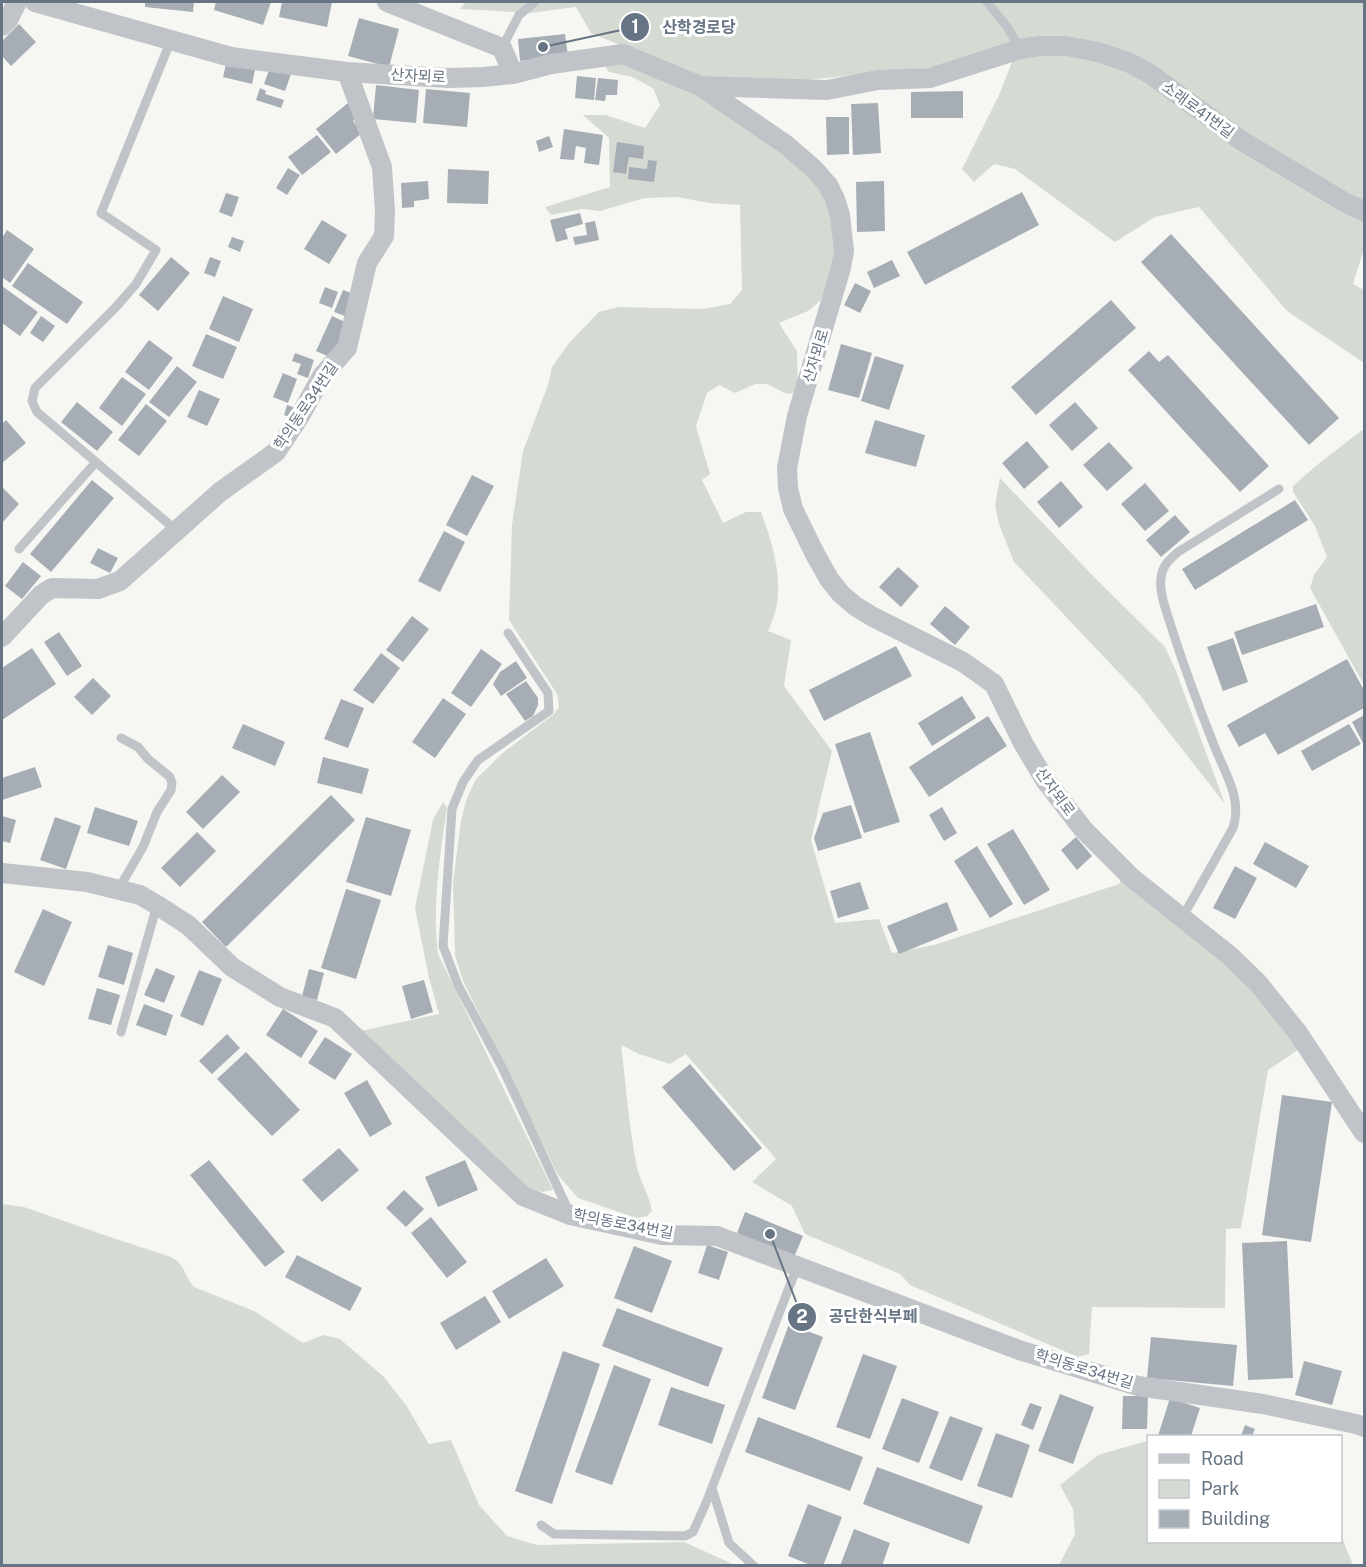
<svg xmlns="http://www.w3.org/2000/svg" width="1366" height="1567" font-family="'Public Sans','Noto Sans KR',sans-serif">
	<rect width="100%" height="100%" fill="#f6f7f3"/>
	<path fill="#d5dbd3" d="M 466,2 L 1364,2 L 1364,249 L 1353,284 L 1364,290 L 1364,363 L 1287,311 L 1199,207 L 1155,217 L 1115,242 L 1015,169 L 994,164 L 974,182 L 962,169 L 999,95 L 1021,39 L 936,67 L 796,81 L 706,81 L 591,33 L 576,7 L 530,13 L 460,9 Z
		M 619,59 L 691,89 L 787,151 L 823,190 L 835,217 L 837,253 L 827,287 L 820,301 L 808,311 L 779,323 L 797,351 L 798,392 L 787,394 L 767,384 L 755,384 L 735,393 L 719,385 L 707,393 L 696,426 L 710,474 L 702,480 L 723,523 L 746,512 L 761,512 C 772,542 783,577 776,609 C 774,617 771,624 768,631 L 791,640 L 784,686 L 832,751 L 811,840 L 835,923 L 879,919 L 892,953 L 934,945 L 1119,884 L 1121,879 L 1250,982 L 1301,1048 L 1268,1070 L 1241,1228 L 1226,1229 L 1225,1308 L 1092,1307 L 1089,1354 L 1078,1357 L 910,1285 L 900,1274 L 805,1234 L 792,1206 L 752,1182 L 776,1159 L 686,1054 L 670,1064 L 639,1054 L 621,1045 C 626,1086 629,1127 637,1167 C 640,1182 650,1196 652,1211 L 647,1216 L 636,1218 L 578,1198 L 558,1175 L 463,981 L 455,955 L 453,883 L 461,820 L 467,798 L 476,779 L 505,751 L 554,714 L 559,707 L 557,694 L 509,620 L 512,525 L 523,451 L 548,385 L 552,367 L 569,343 L 599,312 L 618,307 L 703,309 L 730,304 L 742,290 L 740,205 L 709,203 L 677,197 L 645,198 L 600,211 L 583,209 L 551,215 L 545,207 L 610,187 L 609,138 L 583,115 L 606,115 L 645,128 L 660,105 L 653,88 L 632,77 L 609,72 L 602,61 Z
		M 1362,430 L 1364,433 L 1364,685 L 1310,588 L 1314,575 L 1327,557 L 1315,526 L 1293,492 L 1293,486 L 1317,465 Z
		M 1000,478 L 1097,580 L 1165,647 L 1176,671 L 1225,804 L 1139,694 L 1014,562 L 999,524 L 995,505 Z
		M 443,802 L 447,808 C 440,854 432,908 438,954 L 553,1190 L 542,1192 L 525,1187 L 356,1032 L 439,1014 L 429,978 L 415,908 L 433,820 Z
		M 2,1204 L 24,1207 L 107,1236 L 171,1257 C 186,1265 184,1276 194,1287 L 254,1311 L 303,1343 L 323,1335 L 340,1339 L 384,1377 L 406,1405 L 429,1444 L 451,1440 L 479,1505 L 507,1536 L 537,1545 L 684,1542 L 735,1565 L 2,1565 Z
		M 1147,1441 L 1148,1441 L 1148,1542 L 1340,1542 L 1341,1535 L 1353,1565 L 1059,1565 L 1075,1534 L 1073,1509 L 1060,1485 L 1098,1455 Z"/>
	<path fill="#a6adb4" d="M 145,2 L 194,2 L 193,12 L 145,7 Z
		M 216,2 L 271,2 L 263,25 L 214,10 Z
		M 282,2 L 332,2 L 327,27 L 279,17 Z
		M 359,18 L 399,29 L 389,67 L 348,56 Z
		M 19,24 L 36,42 L 11,66 L 2,56 L 2,41 Z
		M 565,34 L 568,56 L 520,61 L 518,39 Z
		M 226,64 L 255,70 L 252,84 L 223,77 Z
		M 270,67 L 291,74 L 285,91 L 264,84 Z
		M 577,76 L 596,78 L 594,100 L 575,98 Z
		M 598,78 L 618,80 L 617,95 L 606,95 L 605,101 L 595,100 Z
		M 376,85 L 419,90 L 416,123 L 373,119 Z
		M 260,88 L 266,91 L 265,94 L 284,100 L 281,108 L 256,100 Z
		M 426,89 L 470,93 L 467,127 L 423,123 Z
		M 963,91 L 963,118 L 911,118 L 911,92 Z
		M 348,103 L 359,116 L 353,121 L 362,133 L 336,154 L 316,129 Z
		M 878,103 L 881,153 L 853,155 L 851,104 Z
		M 826,117 L 849,117 L 849,154 L 827,155 Z
		M 564,129 L 603,135 L 599,165 L 584,163 L 586,148 L 576,146 L 574,160 L 560,159 Z
		M 317,135 L 331,152 L 302,175 L 288,157 Z
		M 549,136 L 553,147 L 539,152 L 536,141 Z
		M 617,142 L 644,146 L 643,159 L 629,157 L 626,174 L 613,172 Z
		M 648,160 L 657,161 L 654,182 L 628,179 L 629,167 L 647,169 Z
		M 288,168 L 300,175 L 287,195 L 276,188 Z
		M 448,169 L 489,171 L 488,204 L 447,203 Z
		M 428,181 L 429,199 L 414,201 L 414,207 L 402,208 L 401,183 Z
		M 884,181 L 885,231 L 857,232 L 856,182 Z
		M 1022,192 L 1039,225 L 925,285 L 907,252 Z
		M 226,193 L 239,197 L 232,217 L 219,212 Z
		M 580,213 L 583,224 L 565,229 L 568,239 L 556,242 L 550,220 Z
		M 322,220 L 347,235 L 329,264 L 304,249 Z
		M 595,221 L 599,240 L 575,245 L 573,237 L 587,235 L 585,223 Z
		M 7,230 L 34,249 L 10,283 L 2,277 L 2,238 Z
		M 1171,234 L 1339,418 L 1309,445 L 1141,262 Z
		M 232,237 L 244,241 L 240,252 L 228,247 Z
		M 171,257 L 190,273 L 158,311 L 139,295 Z
		M 210,257 L 221,261 L 215,277 L 204,273 Z
		M 892,260 L 900,276 L 874,288 L 867,272 Z
		M 28,263 L 83,302 L 67,324 L 12,286 Z
		M 855,283 L 871,291 L 860,313 L 844,305 Z
		M 2,286 L 38,312 L 20,336 L 2,323 Z
		M 325,287 L 338,292 L 332,308 L 319,303 Z
		M 343,290 L 354,294 L 345,316 L 334,312 Z
		M 223,296 L 253,309 L 239,342 L 209,329 Z
		M 1111,300 L 1136,328 L 1036,415 L 1011,387 Z
		M 41,316 L 55,326 L 43,342 L 30,333 Z
		M 332,316 L 347,323 L 332,358 L 316,351 Z
		M 206,334 L 237,347 L 223,379 L 192,366 Z
		M 149,340 L 173,358 L 149,390 L 125,372 Z
		M 841,344 L 872,353 L 859,398 L 828,390 Z
		M 1149,351 L 1159,362 L 1168,355 L 1269,466 L 1240,492 L 1128,370 Z
		M 295,353 L 314,360 L 308,378 L 297,374 L 301,364 L 292,361 Z
		M 875,356 L 904,365 L 889,410 L 861,401 Z
		M 177,366 L 197,382 L 169,417 L 149,402 Z
		M 283,373 L 297,379 L 288,403 L 273,397 Z
		M 122,377 L 146,394 L 122,426 L 99,408 Z
		M 199,390 L 220,399 L 207,426 L 187,417 Z
		M 77,402 L 113,432 L 97,451 L 61,422 Z
		M 1075,402 L 1098,428 L 1072,451 L 1049,425 Z
		M 146,404 L 167,421 L 139,456 L 118,440 Z
		M 287,405 L 296,408 L 292,418 L 284,415 Z
		M 6,420 L 26,443 L 2,463 L 2,424 Z
		M 875,420 L 925,435 L 916,467 L 865,453 Z
		M 1027,441 L 1049,467 L 1024,489 L 1002,463 Z
		M 1109,442 L 1133,468 L 1107,491 L 1083,465 Z
		M 472,475 L 494,486 L 467,536 L 446,525 Z
		M 92,480 L 114,498 L 51,572 L 30,554 Z
		M 1061,481 L 1083,507 L 1059,528 L 1037,502 Z
		M 1145,483 L 1169,511 L 1145,531 L 1121,504 Z
		M 2,487 L 19,504 L 2,523 Z
		M 1295,500 L 1308,520 L 1195,590 L 1182,569 Z
		M 1175,515 L 1190,532 L 1161,557 L 1146,540 Z
		M 444,531 L 465,542 L 440,592 L 418,581 Z
		M 98,548 L 118,558 L 110,573 L 90,563 Z
		M 23,562 L 41,576 L 22,599 L 5,586 Z
		M 898,567 L 919,586 L 901,607 L 879,587 Z
		M 1316,604 L 1324,627 L 1242,655 L 1234,632 Z
		M 945,606 L 970,627 L 955,645 L 930,624 Z
		M 412,616 L 429,629 L 403,662 L 386,650 Z
		M 59,632 L 82,666 L 67,676 L 44,642 Z
		M 1233,638 L 1248,682 L 1223,691 L 1207,647 Z
		M 896,646 L 912,676 L 824,721 L 809,690 Z
		M 32,648 L 56,684 L 2,720 L 2,668 Z
		M 481,649 L 502,664 L 471,707 L 451,693 Z
		M 381,653 L 400,668 L 373,704 L 353,690 Z
		M 1347,659 L 1364,690 L 1364,708 L 1278,755 L 1265,733 L 1239,747 L 1227,725 Z
		M 516,661 L 527,678 L 501,696 L 493,684 L 500,672 Z
		M 93,678 L 111,696 L 92,715 L 74,697 Z
		M 526,681 L 538,698 L 538,705 L 533,716 L 525,721 L 506,694 Z
		M 962,696 L 976,718 L 932,746 L 918,723 Z
		M 443,698 L 466,714 L 435,758 L 412,742 Z
		M 341,699 L 364,708 L 348,748 L 324,739 Z
		M 1364,715 L 1364,745 L 1352,722 Z
		M 988,716 L 1007,746 L 929,797 L 909,767 Z
		M 243,724 L 285,742 L 275,766 L 232,748 Z
		M 1349,724 L 1361,744 L 1312,771 L 1301,751 Z
		M 870,732 L 900,822 L 864,833 L 835,744 Z
		M 323,757 L 369,769 L 362,794 L 317,783 Z
		M 35,767 L 42,787 L 2,800 L 2,778 Z
		M 222,775 L 240,792 L 203,829 L 186,812 Z
		M 331,795 L 355,820 L 226,947 L 202,922 Z
		M 851,805 L 862,838 L 818,851 L 814,838 L 823,813 Z
		M 95,807 L 138,821 L 129,846 L 87,833 Z
		M 942,807 L 957,833 L 944,841 L 929,815 Z
		M 2,816 L 16,820 L 10,843 L 2,841 Z
		M 55,817 L 81,826 L 66,869 L 40,860 Z
		M 366,817 L 411,830 L 391,896 L 346,882 Z
		M 1013,829 L 1050,890 L 1024,905 L 987,844 Z
		M 197,832 L 216,851 L 180,887 L 161,868 Z
		M 1076,837 L 1092,856 L 1077,870 L 1061,850 Z
		M 1265,842 L 1309,866 L 1296,888 L 1253,864 Z
		M 977,846 L 1013,904 L 990,918 L 954,861 Z
		M 1235,866 L 1257,878 L 1235,919 L 1213,908 Z
		M 860,882 L 869,909 L 838,918 L 830,891 Z
		M 346,889 L 381,900 L 356,979 L 321,968 Z
		M 947,902 L 958,930 L 899,954 L 887,926 Z
		M 43,909 L 72,922 L 44,986 L 14,972 Z
		M 108,945 L 133,953 L 124,985 L 98,977 Z
		M 156,968 L 175,976 L 164,1003 L 144,995 Z
		M 309,969 L 324,973 L 317,1000 L 302,996 Z
		M 199,970 L 222,979 L 203,1026 L 180,1016 Z
		M 424,980 L 433,1012 L 411,1019 L 402,986 Z
		M 97,988 L 120,995 L 111,1025 L 88,1019 Z
		M 144,1004 L 173,1015 L 166,1036 L 136,1025 Z
		M 283,1009 L 318,1031 L 301,1058 L 266,1035 Z
		M 227,1034 L 240,1048 L 212,1074 L 199,1061 Z
		M 325,1037 L 352,1054 L 335,1080 L 308,1063 Z
		M 246,1052 L 300,1110 L 272,1136 L 217,1079 Z
		M 690,1064 L 762,1148 L 734,1171 L 662,1087 Z
		M 367,1080 L 392,1124 L 370,1137 L 344,1093 Z
		M 1282,1095 L 1332,1102 L 1311,1242 L 1262,1235 Z
		M 339,1148 L 359,1170 L 322,1202 L 302,1180 Z
		M 209,1160 L 285,1252 L 265,1267 L 190,1175 Z
		M 465,1160 L 478,1190 L 438,1207 L 425,1177 Z
		M 404,1190 L 424,1209 L 406,1227 L 386,1208 Z
		M 745,1212 L 803,1236 L 794,1257 L 737,1233 Z
		M 431,1217 L 467,1262 L 447,1278 L 411,1233 Z
		M 1287,1241 L 1293,1378 L 1248,1380 L 1242,1243 Z
		M 707,1245 L 728,1252 L 719,1280 L 698,1273 Z
		M 634,1246 L 672,1261 L 652,1313 L 614,1298 Z
		M 297,1255 L 362,1288 L 350,1311 L 285,1277 Z
		M 546,1258 L 564,1286 L 509,1319 L 492,1291 Z
		M 485,1296 L 501,1322 L 456,1350 L 440,1323 Z
		M 617,1308 L 723,1348 L 708,1387 L 602,1346 Z
		M 789,1324 L 823,1337 L 795,1410 L 762,1398 Z
		M 1151,1337 L 1237,1345 L 1233,1386 L 1147,1378 Z
		M 563,1351 L 600,1364 L 552,1504 L 515,1491 Z
		M 863,1354 L 897,1366 L 870,1439 L 836,1427 Z
		M 1304,1361 L 1342,1371 L 1332,1405 L 1295,1395 Z
		M 614,1365 L 651,1379 L 612,1485 L 575,1472 Z
		M 671,1387 L 725,1405 L 712,1444 L 658,1425 Z
		M 1060,1394 L 1094,1407 L 1073,1464 L 1038,1451 Z
		M 1123,1396 L 1148,1396 L 1147,1429 L 1122,1429 Z
		M 902,1398 L 939,1412 L 919,1463 L 882,1449 Z
		M 1170,1398 L 1200,1408 L 1191,1436 L 1158,1436 Z
		M 1030,1403 L 1042,1407 L 1033,1430 L 1021,1425 Z
		M 950,1416 L 983,1428 L 962,1481 L 929,1468 Z
		M 758,1417 L 863,1457 L 850,1491 L 745,1452 Z
		M 1245,1425 L 1255,1429 L 1252,1436 L 1241,1436 Z
		M 996,1433 L 1030,1445 L 1012,1498 L 977,1486 Z
		M 877,1467 L 983,1506 L 969,1544 L 863,1504 Z
		M 808,1504 L 842,1517 L 823,1566 L 813,1566 L 788,1556 Z
		M 854,1529 L 890,1543 L 882,1566 L 840,1566 Z"/>
	<g fill="none" stroke-linecap="round" stroke-linejoin="round">
		<path stroke="#c0c3c7" stroke-width="9" d="M 987,2 L 1008,28 L 1020,49
			M 171,40 L 101,213 L 156,250 L 136,284 L 116,307 L 35,388 L 32,401 L 37,412 L 176,530
			M 502,48 L 519,15 L 535,2
			M 19,549 L 96,462
			M 508,633 L 548,693 L 549,711 L 478,760 L 463,782 L 452,809 L 443,946 L 458,985 L 503,1069 L 569,1212
			M 118,890 L 143,847 L 157,812 L 171,790 L 172,783 L 170,777 L 148,759 L 138,747 L 121,738
			M 1182,918 L 1233,828 C 1243,798 1224,772 1214,745 C 1198,705 1183,664 1170,623 C 1166,609 1159,593 1161,578 C 1162,566 1169,560 1178,552 L 1279,489
			M 121,1032 L 157,905
			M 712,1488 L 729,1543 L 754,1566
			M 541,1525 L 554,1534 L 685,1536 L 693,1532 L 706,1503 L 797,1267"/>
		<path stroke="#c0c3c7" stroke-width="20" d="M 35,2 L 231,57 L 347,72 L 448,78 L 483,77 L 513,74 L 551,64 L 623,54 L 700,86 L 785,144 L 814,169 L 828,185 L 835,199 L 840,215 L 844,251 L 841,268 L 797,416 L 787,468 L 788,488 L 793,509 L 815,554 L 829,579 L 841,594 L 855,606 L 873,617 L 963,662 L 994,684 L 1023,743 L 1045,780 L 1083,829 L 1132,878 L 1229,955 L 1258,983 L 1298,1033 L 1364,1133
			M 387,2 L 502,48 L 513,74
			M 2,26 L 8,20 L 17,2
			M 700,86 L 827,90 L 878,80 L 930,78 L 1020,49 L 1040,46 L 1066,46 L 1098,52 L 1130,63 L 1150,74 L 1242,141 L 1346,203 L 1364,211
			M 2,637 L 41,595 L 52,588 L 98,589 L 120,581 L 220,492 L 276,452 L 300,416 L 322,376 L 347,348 L 367,263 L 384,236 L 385,212 L 382,167 L 347,72
			M 2,873 L 87,882 L 140,895 L 157,905 L 188,925 L 232,967 L 280,997 L 335,1018 L 523,1196 L 570,1215 L 662,1235 L 717,1236 L 1019,1350 L 1138,1386 L 1263,1404 L 1356,1424 L 1364,1427"/>
	</g>
	<g text-anchor="middle" stroke-width="6" stroke-linejoin="round" paint-order="stroke">
		<g font-size="15" fill="#667484" stroke="#fff">
			<text transform="translate(418 76) rotate(3)" y="5">산자뫼로</text>
			<text transform="translate(1198 110) rotate(36)" y="5">소래로41번길</text>
			<text transform="translate(816 356) rotate(-73)" y="5">산자뫼로</text>
			<text transform="translate(306 406) rotate(-56)" y="5">학의동로34번길</text>
			<text transform="translate(1055 792) rotate(54)" y="5">산자뫼로</text>
			<text transform="translate(623 1224) rotate(11)" y="5">학의동로34번길</text>
			<text transform="translate(1084 1369) rotate(17)" y="5">학의동로34번길</text>
		</g>
	</g>
	<path fill="none" stroke="#667484" stroke-width="2" d="M543 47L635 27M770 1234L802 1317"/>
	<g fill="#667484" stroke="#fff" stroke-width="2">
		<circle cx="543" cy="47" r="6"/>
		<circle cx="770" cy="1234" r="6"/>
		<circle cx="635" cy="27" r="15"/>
		<circle cx="802" cy="1317" r="15"/>
	</g>
	<g font-size="18" text-anchor="middle" font-weight="bold" fill="#fff">
		<text x="635" y="33">1</text>
		<text x="802" y="1323">2</text>
	</g>
	<g font-size="16" text-anchor="middle" font-weight="bold" fill="#667484" stroke="#fff" stroke-width="6" stroke-linejoin="round" paint-order="stroke">
		<text x="699" y="33">산학경로당</text>
		<text x="873" y="1322">공단한식부페</text>
	</g>
	<rect width="1366" height="1567" fill="none" stroke="#667484" stroke-width="6"/>
	<rect x="1147" y="1435" width="195" height="108" fill="#ffffff" stroke="#c2c7ce" stroke-width="1.5"/>
	<rect x="1159" y="1454" width="30" height="9" fill="#c0c3c7" stroke="#c2c7ce" stroke-width="1.5"/>
	<text x="1201" y="1465" font-size="18" fill="#667484">Road</text>
	<rect x="1159" y="1480" width="30" height="18" fill="#d5dbd3" stroke="#c2c7ce" stroke-width="1.5"/>
	<text x="1201" y="1495" font-size="18" fill="#667484">Park</text>
	<rect x="1159" y="1510" width="30" height="18" fill="#a6adb4" stroke="#c2c7ce" stroke-width="1.5"/>
	<text x="1201" y="1525" font-size="18" fill="#667484">Building</text>
</svg>
